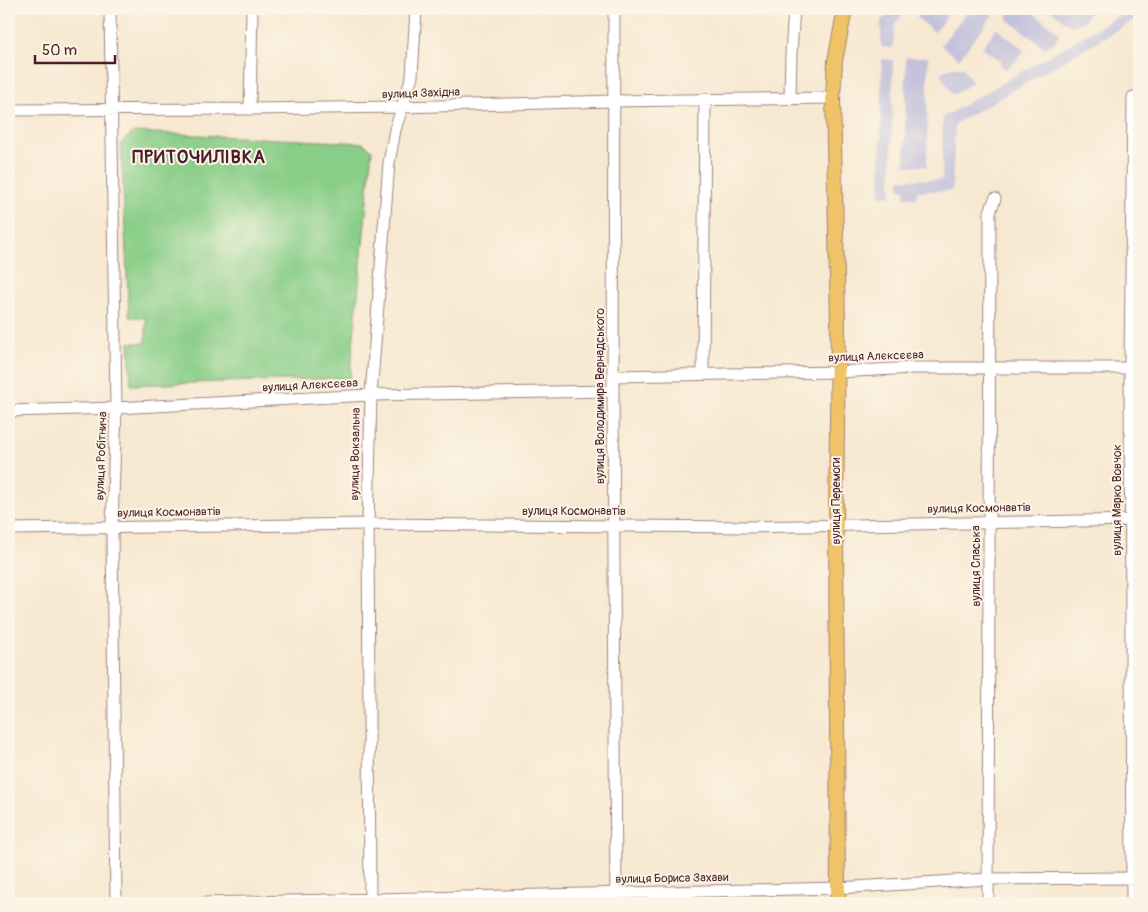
<svg xmlns="http://www.w3.org/2000/svg" width="1148" height="912" font-family="Pangolin,sans-serif">
	<rect width="100%" height="100%" fill="#fcf5e5"/>
	<filter id="ink" filterUnits="userSpaceOnUse"><feTurbulence type="fractalNoise" baseFrequency=".02" numOctaves="2"/><feDisplacementMap in="SourceGraphic" scale="10" xChannelSelector="R" yChannelSelector="G"/><feConvolveMatrix kernelMatrix="1 2 1 2 8 2 1 2 1" color-interpolation-filters="sRGB"/></filter>
	<filter id="wash" filterUnits="userSpaceOnUse"><feTurbulence type="fractalNoise" baseFrequency=".0096" numOctaves="4" result="noise"/><feDisplacementMap in="SourceGraphic" scale="20" xChannelSelector="R" yChannelSelector="G"/><feGaussianBlur stdDeviation="1.12" result="paint"/><feColorMatrix in="noise" values="0 0 0 0 0 0 0 0 0 0 0 0 0 0 0 0 0 1.4 0 .05"/><feComposite in="paint" operator="in"/></filter>
	<g filter="url(#wash)">
		<rect width="100%" height="100%" fill="#f7e8d1"/>
		<path fill="#c3c1db" d="M 891,9 L 907,9 L 895,24 L 893,48 L 881,47 L 881,21 Z
			M 924,9 L 952,9 L 935,32 L 917,18 Z
			M 969,9 L 997,9 L 959,59 L 941,45 Z
			M 1012,9 L 1028,9 L 1060,33 L 1054,42 L 1045,48 L 1006,18 Z
			M 1049,9 L 1085,9 L 1090,12 L 1084,21 L 1071,26 Z
			M 1130,9 L 1139,9 L 1139,17 L 955,124 L 952,191 L 917,191 L 916,198 L 904,197 L 905,190 L 899,189 L 900,179 L 942,180 L 943,117 Z
			M 996,28 L 1024,50 L 1017,60 L 1005,70 L 999,64 L 1001,61 L 982,48 Z
			M 906,57 L 928,57 L 927,166 L 905,166 Z
			M 882,59 L 893,60 L 891,196 L 880,196 Z
			M 951,67 L 963,67 L 972,83 L 953,95 L 940,73 Z"/>
		<path fill="#89ce88" stroke="#6a765a" d="M 134,132 L 363,143 L 372,150 L 350,378 L 131,385 L 129,343 L 146,343 L 146,318 L 129,317 L 121,143 Z"/>
	</g>
	<g filter="url(#ink)">
		<g fill="none" stroke-linecap="round" stroke-linejoin="round">
			<defs>
				<path id="minor" d="M 110,9 L 116,408 L 112,527 L 116,903
					M 614,9 L 613,391 L 616,903
					M 790,99 L 791,54 L 794,9
					M 250,109 L 252,9
					M 9,110 L 250,109 L 401,107 L 613,101 L 833,98
					M 703,373 L 705,99
					M 613,376 L 837,372 L 914,368 L 1139,368
					M 9,411 L 116,408 L 371,395 L 613,391
					M 9,529 L 368,524 L 748,527 L 1139,520
					M 205,903 L 838,888 L 988,879 L 1139,878
					M 370,903 L 368,524 L 371,395 L 389,163 L 395,130 L 412,76 L 416,9
					M 988,903 L 990,212 L 995,199
					M 1132,903 L 1130,368 L 1133,97"/>
				<path id="major" d="M 838,903 L 836,524 L 838,323 L 833,98 L 835,61 L 845,9"/>
			</defs>
			<use href="#minor" stroke="#a0847e" stroke-width="13"/>
			<use href="#major" stroke="#a0847e" stroke-width="16"/>
			<use href="#minor" stroke="#fff" stroke-width="11"/>
			<use href="#major" stroke="#f1c369" stroke-width="14"/>
		</g>
	</g>
	<g text-anchor="middle" stroke-width="4" stroke-linejoin="round" paint-order="stroke">
		<g font-size="12" fill="#4a1f2b" stroke="#fcf5e5">
			<text transform="translate(421 93) rotate(-2)" y="4">вулиця Західна</text>
			<text transform="translate(876 356) rotate(-2)" y="4">вулиця Алєксєєва</text>
			<text transform="translate(310 385) rotate(-3)" y="4">вулиця Алєксєєва</text>
			<text transform="translate(600 396) rotate(-90)" y="4">вулиця Володимира Вернадського</text>
			<text transform="translate(355 454) rotate(-89)" y="4">вулиця Вокзальна</text>
			<text transform="translate(101 456) rotate(-88)" y="4">вулиця Робітнича</text>
			<text transform="translate(1117 500) rotate(-90)" y="4">вулиця Марко Вовчок</text>
			<text transform="translate(836 501) rotate(-90)" y="4">вулиця Перемоги</text>
			<text transform="translate(979 508) rotate(-1)" y="4">вулиця Космонавтів</text>
			<text x="574" y="515">вулиця Космонавтів</text>
			<text transform="translate(169 512) rotate(-1)" y="4">вулиця Космонавтів</text>
			<text transform="translate(976 566) rotate(-90)" y="4">вулиця Спаська</text>
			<text transform="translate(672 878) rotate(-1)" y="4">вулиця Бориса Захави</text>
		</g>
		<g font-size="18" font-weight="bold" letter-spacing="1" fill="#4a1f2b" stroke="#fcf5e5">
			<text x="199" y="163">ПРИТОЧИЛІВКА</text>
		</g>
	</g>
	<rect width="1148" height="912" fill="none" stroke="#fcf5e5" stroke-width="30"/>
	<path d="M35 55v8h80v-8" fill="none" stroke="#4a1f2b" stroke-width="2.5"/>
	<text x="42" y="55" font-size="15" fill="#4a1f2b" stroke="#fcf5e5" stroke-width="4" paint-order="stroke">50 m</text>
</svg>
